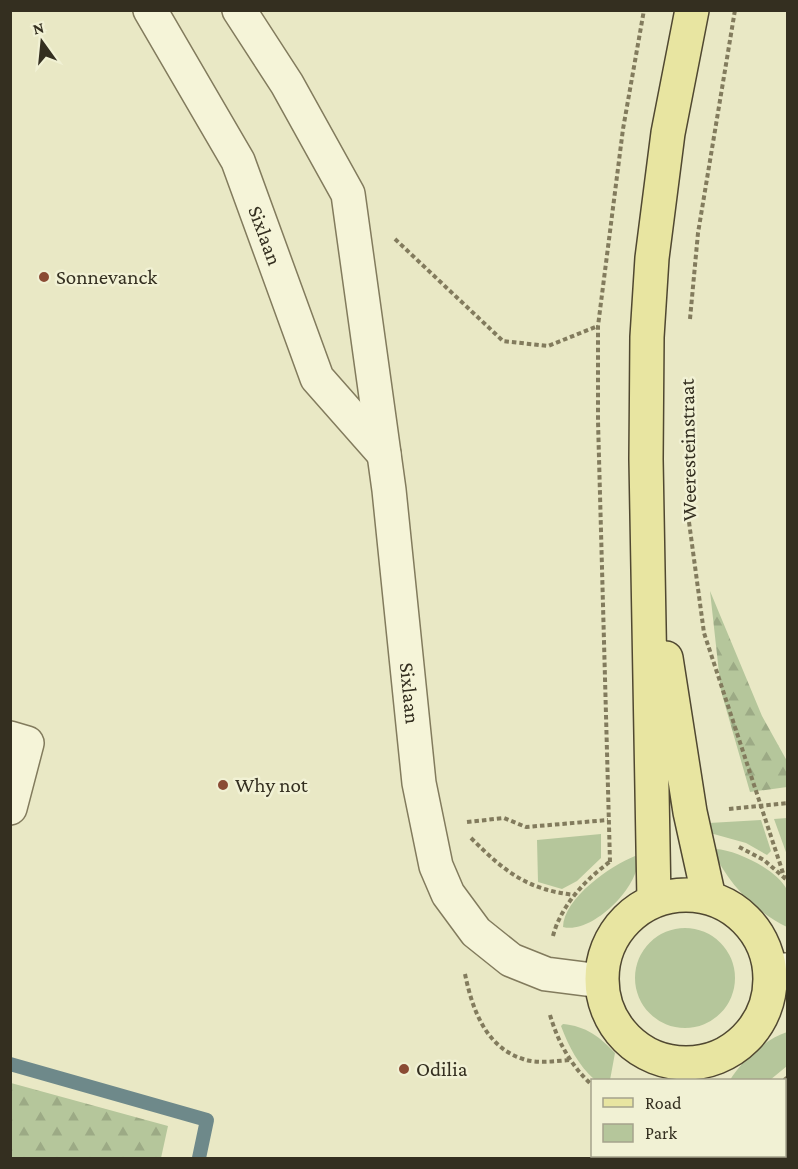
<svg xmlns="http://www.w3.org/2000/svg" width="798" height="1169" font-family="'Crimson Pro',serif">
	<defs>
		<pattern id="forest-firs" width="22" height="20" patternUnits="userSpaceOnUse" patternTransform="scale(1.5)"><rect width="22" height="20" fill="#b5c69b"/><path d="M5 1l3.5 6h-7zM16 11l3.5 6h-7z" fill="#9caa85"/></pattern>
	</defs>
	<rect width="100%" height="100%" fill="#e9e8c5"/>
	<path fill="#b5c69b" d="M 787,818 L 788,818 L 787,855 L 774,819 Z
		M 761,820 L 771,851 L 767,855 L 746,843 L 710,833 L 709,823 Z
		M 601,834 L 601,858 L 577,881 L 562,889 L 538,882 L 537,840 Z
		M 716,849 C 736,850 778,870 787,890 C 791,899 787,916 787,927 C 755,912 728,883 713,851 Z
		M 635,856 L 638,857 C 641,886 592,935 563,927 C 564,898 610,866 635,856 Z
		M635 978a50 50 0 1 1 100 0a50 50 0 1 1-100 0Z
		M 563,1024 C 586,1026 600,1037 615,1053 L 610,1080 L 595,1080 C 578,1065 569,1047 561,1026 Z
		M 787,1032 L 787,1066 L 770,1080 L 730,1080 C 742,1061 765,1039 787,1032 Z"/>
	<path fill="url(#forest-firs)" d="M 710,591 L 762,716 L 787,761 L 787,787 L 750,792 L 721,691 Z
		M 11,1083 L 168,1126 L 161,1158 L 11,1158 Z"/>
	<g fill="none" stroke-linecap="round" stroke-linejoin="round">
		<path stroke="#6e898a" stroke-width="14" d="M 10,1064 L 207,1120 L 199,1158"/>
		<defs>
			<g id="minor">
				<path id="s1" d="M 150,10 L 238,161 L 317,378 L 384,454"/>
				<path id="s2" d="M 239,10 L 287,84 L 348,194 L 389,490 L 419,783 L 436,866 L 448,894 L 476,932 L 511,960 L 546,974 L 601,981"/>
				<path d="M 10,738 L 27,743 L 10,808"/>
				<path d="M 770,970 L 788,970"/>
			</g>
			<path id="major" d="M 666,658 L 690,812 L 709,898
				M602 979a84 84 0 1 1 168 0a84 84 0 1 1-168 0Z
				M 654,901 L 646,459 L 647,337 L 652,258 L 668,133 L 692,10
				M 663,1156 L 664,1158
				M 704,1158 L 705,1156"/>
		</defs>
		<use href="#minor" stroke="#827b5d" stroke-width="36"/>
		<use href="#major" stroke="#504831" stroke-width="36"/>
		<path stroke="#827b5d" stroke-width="4" stroke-dasharray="4.5 3" stroke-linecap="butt" d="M 395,239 L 503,341 L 548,346 L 598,326
			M 690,319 L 698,233 L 735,10
			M 689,522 L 704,633 L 785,879
			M 729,809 L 788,803
			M 467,822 L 504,818 L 526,827 L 608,820
			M 471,838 C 504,871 527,890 575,895
			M 739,847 L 764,860 L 788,881
			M 610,862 L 598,421 L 598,326 L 623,129 L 644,10
			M 553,936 C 561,905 586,879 611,861
			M 465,974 C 472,1008 485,1047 523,1059 C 537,1064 556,1061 570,1060
			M 550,1015 C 558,1042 571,1066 592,1085
			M 784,1080 L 788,1077
			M 784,1125 L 788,1122
			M 603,1156 L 603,1158
			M 753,1158 L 753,1156"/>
		<use href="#minor" stroke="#f5f4d8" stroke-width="33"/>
		<use href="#major" stroke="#e8e5a1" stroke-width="33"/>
	</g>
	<g fill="#8a4b34" stroke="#f1f1d4" stroke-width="2">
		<circle cx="44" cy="277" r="6"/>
		<circle cx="223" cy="785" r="6"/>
		<circle cx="404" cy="1069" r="6"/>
	</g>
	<g text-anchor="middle" stroke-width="5" stroke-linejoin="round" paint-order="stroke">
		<g font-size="21" fill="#342f20" stroke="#f1f1d4">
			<text dy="7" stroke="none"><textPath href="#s1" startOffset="254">Sixlaan</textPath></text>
			<text transform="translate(688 450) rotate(-91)" y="7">Weeresteinstraat</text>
			<text dy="7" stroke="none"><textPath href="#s2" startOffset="717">Sixlaan</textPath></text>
		</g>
		<g font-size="21" fill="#342f20" stroke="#f1f1d4" text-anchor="start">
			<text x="56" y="284">Sonnevanck</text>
			<text x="235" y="792">Why not</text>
			<text x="416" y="1076">Odilia</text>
		</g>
	</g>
	<rect width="798" height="1169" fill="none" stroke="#342f20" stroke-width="24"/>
	<rect x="591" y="1079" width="195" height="78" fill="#f1f1d4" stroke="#a5a38c" stroke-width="1.5"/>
	<rect x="603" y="1098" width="30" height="9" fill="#e8e5a1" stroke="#a5a38c" stroke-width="1.5"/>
	<text x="645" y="1109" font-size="18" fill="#342f20">Road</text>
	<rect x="603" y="1124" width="30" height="18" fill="#b5c69b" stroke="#a5a38c" stroke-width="1.5"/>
	<text x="645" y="1139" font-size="18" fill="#342f20">Park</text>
	<g transform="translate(42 42) rotate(345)" stroke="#f1f1d4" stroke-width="4.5" paint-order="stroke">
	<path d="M0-4.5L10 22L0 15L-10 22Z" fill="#342f20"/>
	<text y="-9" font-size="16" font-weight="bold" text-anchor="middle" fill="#342f20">N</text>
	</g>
</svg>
